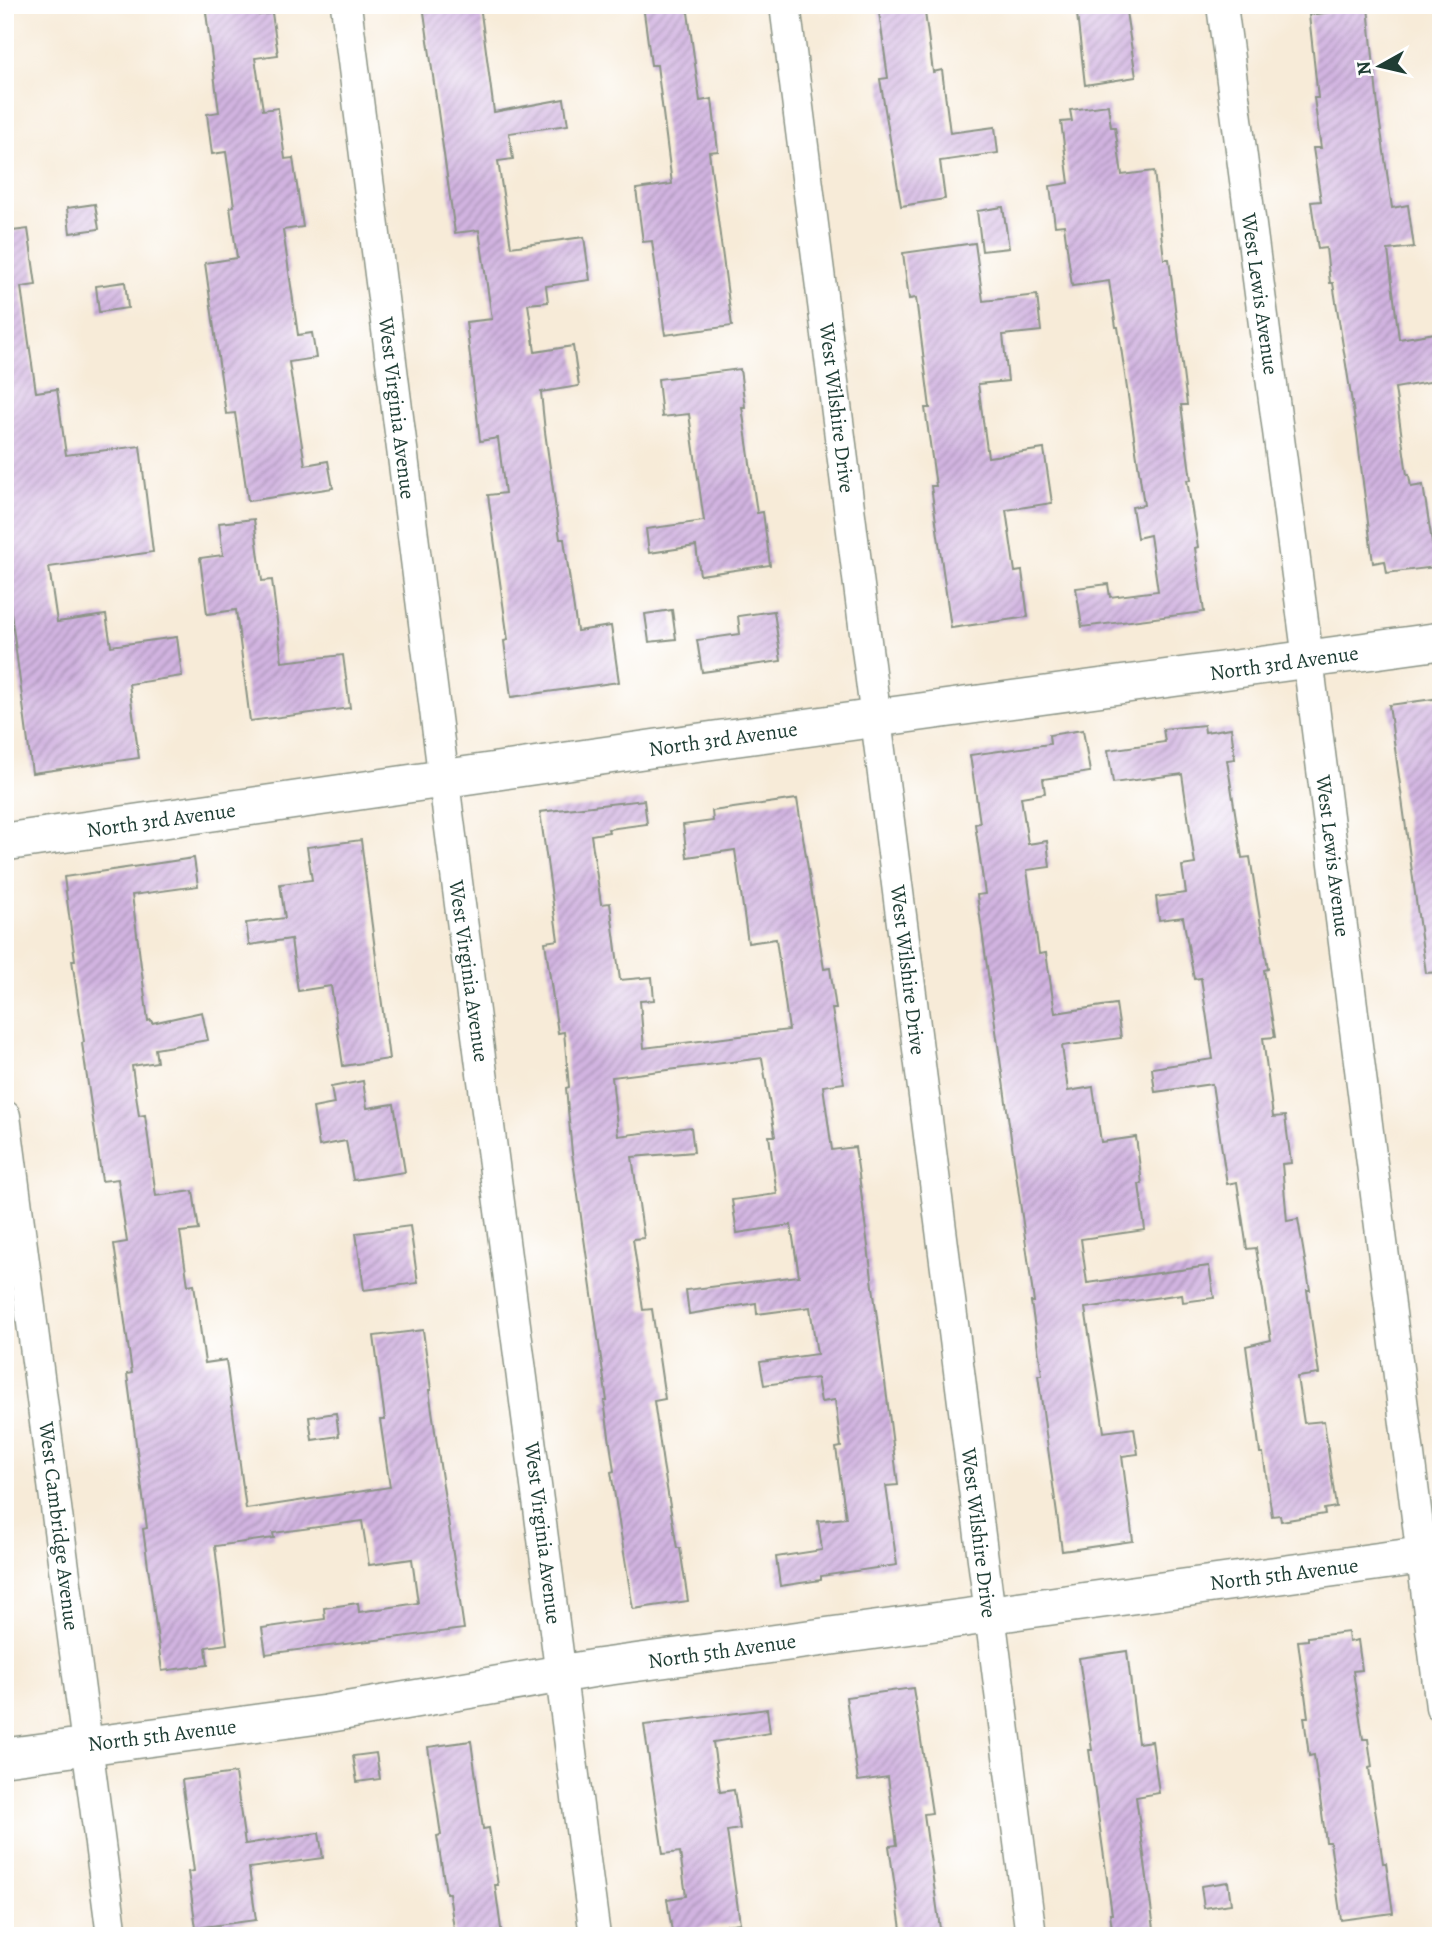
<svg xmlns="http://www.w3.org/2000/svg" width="1446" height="1941" font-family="Alegreya,serif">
	<defs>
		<pattern id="building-hatch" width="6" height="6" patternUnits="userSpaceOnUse" patternTransform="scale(1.75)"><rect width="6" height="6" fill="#d2b4e1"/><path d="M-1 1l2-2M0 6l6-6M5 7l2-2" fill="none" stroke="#aa94b7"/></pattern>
	</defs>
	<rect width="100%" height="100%" fill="#fff"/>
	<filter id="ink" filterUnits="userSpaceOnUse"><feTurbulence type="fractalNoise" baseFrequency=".0143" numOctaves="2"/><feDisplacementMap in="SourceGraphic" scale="14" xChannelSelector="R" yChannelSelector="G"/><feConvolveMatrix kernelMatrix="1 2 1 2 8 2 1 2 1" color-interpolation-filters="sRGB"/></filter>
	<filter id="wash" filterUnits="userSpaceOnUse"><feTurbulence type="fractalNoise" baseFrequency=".00686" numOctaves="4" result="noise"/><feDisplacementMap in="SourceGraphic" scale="28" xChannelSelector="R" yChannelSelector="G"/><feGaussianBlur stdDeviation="1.57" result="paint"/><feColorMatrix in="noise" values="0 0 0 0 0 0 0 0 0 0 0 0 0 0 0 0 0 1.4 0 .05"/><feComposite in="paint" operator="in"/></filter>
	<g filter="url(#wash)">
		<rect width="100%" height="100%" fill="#f7ebd8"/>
		<g id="blocks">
			<path fill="url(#building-hatch)" d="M 205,5 L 258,5 L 259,15 L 272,13 L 278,55 L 255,58 L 263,110 L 278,108 L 285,159 L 293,158 L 303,227 L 283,230 L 298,335 L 312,333 L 316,358 L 289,362 L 305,465 L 328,461 L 333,488 L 248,501 L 235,413 L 226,414 L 205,263 L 237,258 L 230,207 L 234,206 L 226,152 L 212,154 L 207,114 L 219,112 Z
				M 423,5 L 480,5 L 494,112 L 564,99 L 568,125 L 509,133 L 513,159 L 498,161 L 511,247 L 584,237 L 590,280 L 546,286 L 548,302 L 528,304 L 535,352 L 573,346 L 579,386 L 541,392 L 545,432 L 560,539 L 564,539 L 577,631 L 611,626 L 619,682 L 511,697 L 504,641 L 508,640 L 488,495 L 505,493 L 498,438 L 480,441 L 466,322 L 492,319 L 479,230 L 455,233 Z
				M 643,5 L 687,5 L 700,101 L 712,99 L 718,151 L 709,152 L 732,326 L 665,335 L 652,241 L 643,242 L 636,189 L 672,184 L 657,65 L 651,65 Z
				M 878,5 L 924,5 L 933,72 L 942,70 L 950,133 L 995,127 L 998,153 L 940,161 L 945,199 L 901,206 L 880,79 L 888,78 Z
				M 1076,5 L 1125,5 L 1136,77 L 1085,85 Z
				M 1368,7 L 1379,117 L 1392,208 L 1408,205 L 1414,247 L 1388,250 L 1399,339 L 1441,332 L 1441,380 L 1395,388 L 1407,475 L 1409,475 L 1411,487 L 1423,485 L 1436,567 L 1387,573 L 1385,561 L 1373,563 L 1357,434 L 1333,283 L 1330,283 L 1326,248 L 1318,249 L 1311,202 L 1321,201 L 1313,148 L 1321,148 L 1314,98 L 1318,98 L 1309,15 Z
				M 1108,105 L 1111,127 L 1115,127 L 1122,175 L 1154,171 L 1164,259 L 1169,259 L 1187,405 L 1181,405 L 1191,480 L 1187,480 L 1198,547 L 1195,548 L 1204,612 L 1082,627 L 1076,588 L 1108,584 L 1110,597 L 1158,591 L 1150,535 L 1137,538 L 1132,507 L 1144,505 L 1118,327 L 1116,327 L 1109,281 L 1072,286 L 1064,225 L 1055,226 L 1050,186 L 1069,183 L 1061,122 L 1072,121 L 1070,110 Z
				M 95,204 L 99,229 L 70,233 L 67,208 Z
				M 1003,207 L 1009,248 L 982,251 L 977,211 Z
				M 28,229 L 36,285 L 21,287 L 36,392 L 57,389 L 66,455 L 140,446 L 153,552 L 49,567 L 57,622 L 106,615 L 111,646 L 177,637 L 182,676 L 129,684 L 139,758 L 32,773 L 5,567 L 5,232 Z
				M 975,243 L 983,301 L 1037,295 L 1041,331 L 1003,335 L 1008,381 L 978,384 L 988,457 L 1044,449 L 1052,503 L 1006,510 L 1015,572 L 1022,571 L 1028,617 L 951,628 L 931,486 L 936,486 L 925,408 L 930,408 L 916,298 L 909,299 L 903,253 Z
				M 125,282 L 128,308 L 99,312 L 96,286 Z
				M 740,369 L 745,407 L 742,407 L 757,513 L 763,512 L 770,565 L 700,575 L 696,546 L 649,553 L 646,529 L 704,521 L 689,414 L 662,417 L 658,379 Z
				M 254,519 L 262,581 L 272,580 L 282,662 L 343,655 L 350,708 L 250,721 L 236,610 L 207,614 L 200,558 L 223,555 L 219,523 Z
				M 672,610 L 676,639 L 649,642 L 645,614 Z
				M 774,611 L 781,661 L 702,672 L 697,640 L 740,634 L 738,616 Z
				M 1441,698 L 1441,972 L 1426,973 L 1389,705 Z
				M 1204,725 L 1205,732 L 1231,728 L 1235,759 L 1227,760 L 1242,858 L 1250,857 L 1268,969 L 1264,970 L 1275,1037 L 1263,1038 L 1273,1117 L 1285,1116 L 1291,1163 L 1282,1164 L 1287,1221 L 1298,1219 L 1310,1290 L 1307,1290 L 1319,1374 L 1297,1377 L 1304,1423 L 1324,1421 L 1336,1507 L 1324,1509 L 1325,1514 L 1281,1521 L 1280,1515 L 1272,1516 L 1263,1453 L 1260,1453 L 1246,1346 L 1271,1340 L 1256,1248 L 1247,1249 L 1237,1182 L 1227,1184 L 1212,1084 L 1155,1092 L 1152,1068 L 1213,1059 L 1201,978 L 1194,979 L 1183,917 L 1159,920 L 1156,897 L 1186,893 L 1182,866 L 1195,864 L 1182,774 L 1113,783 L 1108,750 L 1165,742 L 1163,729 Z
				M 1083,730 L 1090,772 L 1043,779 L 1045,793 L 1021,797 L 1028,844 L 1047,841 L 1050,867 L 1027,870 L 1039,954 L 1046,953 L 1055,1013 L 1116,1004 L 1121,1038 L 1062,1046 L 1068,1091 L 1093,1087 L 1101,1142 L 1136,1137 L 1142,1184 L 1139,1184 L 1145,1230 L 1081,1239 L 1087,1283 L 1209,1266 L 1214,1298 L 1183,1302 L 1182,1294 L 1085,1308 L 1104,1432 L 1134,1428 L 1138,1454 L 1122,1456 L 1133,1541 L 1062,1551 L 1038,1375 L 1042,1375 L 1031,1302 L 1034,1302 L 977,895 L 985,894 L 975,824 L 980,823 L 970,755 L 1050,744 L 1049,735 Z
				M 797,799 L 824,969 L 830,968 L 836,1009 L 832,1009 L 844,1083 L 823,1086 L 832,1150 L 855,1147 L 859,1175 L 898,1485 L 886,1486 L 897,1565 L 821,1576 L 821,1580 L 780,1586 L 776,1557 L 822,1550 L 818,1521 L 846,1518 L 836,1448 L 841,1447 L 835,1400 L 821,1402 L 817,1378 L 764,1385 L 760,1362 L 817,1354 L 810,1307 L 757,1314 L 756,1303 L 689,1314 L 686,1290 L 799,1276 L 791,1225 L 737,1233 L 732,1200 L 777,1194 L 769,1136 L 775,1136 L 762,1058 L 612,1077 L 618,1136 L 691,1127 L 694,1152 L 632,1157 L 644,1238 L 633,1239 L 643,1310 L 652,1309 L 665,1399 L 654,1401 L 663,1464 L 677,1548 L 680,1548 L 688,1601 L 633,1609 L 611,1472 L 614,1471 L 604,1401 L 607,1401 L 572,1153 L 566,1088 L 569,1087 L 564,1032 L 558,1033 L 545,942 L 558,940 L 540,812 L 644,800 L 647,824 L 608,829 L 609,832 L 591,835 L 601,904 L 610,903 L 620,980 L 652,977 L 654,1000 L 640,1001 L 644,1048 L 789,1030 L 776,939 L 748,943 L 735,850 L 687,857 L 683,825 L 713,821 L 712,811 Z
				M 361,840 L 389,1059 L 343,1066 L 331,986 L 298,991 L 291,939 L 249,945 L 246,923 L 285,918 L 280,884 L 312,880 L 307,847 Z
				M 194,858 L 198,886 L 132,895 L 148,1021 L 151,1020 L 152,1023 L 202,1012 L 208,1040 L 155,1049 L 157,1062 L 132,1066 L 139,1116 L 145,1115 L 156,1196 L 193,1191 L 199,1230 L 180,1232 L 188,1285 L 194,1284 L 205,1363 L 226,1360 L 246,1509 L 390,1487 L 380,1420 L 385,1420 L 374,1336 L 423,1330 L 431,1390 L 429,1390 L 464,1629 L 266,1654 L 262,1628 L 325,1619 L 324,1608 L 358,1603 L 359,1612 L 418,1603 L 412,1559 L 369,1565 L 362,1521 L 273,1533 L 274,1538 L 215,1546 L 227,1644 L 206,1647 L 208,1665 L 162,1671 L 143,1529 L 147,1528 L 127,1374 L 132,1373 L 114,1244 L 127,1242 L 118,1179 L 102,1181 L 82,1043 L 84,1042 L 72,960 L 75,960 L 64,877 Z
				M 363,1081 L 367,1108 L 394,1104 L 405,1172 L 353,1180 L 346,1141 L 319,1146 L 313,1108 L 334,1104 L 331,1087 Z
				M 410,1226 L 418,1283 L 364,1290 L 356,1233 Z
				M 336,1413 L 339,1436 L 312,1440 L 309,1417 Z
				M 1348,1632 L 1349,1642 L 1358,1640 L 1362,1670 L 1353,1671 L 1363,1739 L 1368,1739 L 1372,1767 L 1369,1768 L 1383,1863 L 1386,1863 L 1393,1913 L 1341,1920 L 1330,1842 L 1326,1842 L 1314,1755 L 1309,1756 L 1304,1717 L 1308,1717 L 1298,1641 L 1308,1640 L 1308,1637 Z
				M 1127,1651 L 1138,1743 L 1152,1741 L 1159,1793 L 1136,1797 L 1155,1936 L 1113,1936 L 1110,1914 L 1112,1914 L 1089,1750 L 1092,1750 L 1079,1658 Z
				M 913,1688 L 932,1813 L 924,1814 L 941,1936 L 902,1936 L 889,1846 L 897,1845 L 888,1777 L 858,1781 L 846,1697 Z
				M 767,1709 L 770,1733 L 713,1742 L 720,1792 L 734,1790 L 740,1829 L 727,1831 L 740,1923 L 672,1932 L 667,1899 L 686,1896 L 680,1852 L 663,1854 L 644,1725 Z
				M 471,1741 L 483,1829 L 489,1828 L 498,1885 L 495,1885 L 502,1936 L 455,1936 L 449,1893 L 446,1893 L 437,1836 L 441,1835 L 428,1747 Z
				M 376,1753 L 380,1779 L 357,1782 L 353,1756 Z
				M 235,1773 L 245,1844 L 319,1833 L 323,1858 L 249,1868 L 256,1920 L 196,1928 L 188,1872 L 194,1871 L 182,1780 Z
				M 1228,1882 L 1231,1904 L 1204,1908 L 1201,1886 Z"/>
		</g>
	</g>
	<g filter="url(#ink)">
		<use href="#blocks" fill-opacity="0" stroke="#8b9486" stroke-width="2"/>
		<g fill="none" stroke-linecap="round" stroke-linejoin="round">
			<defs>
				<path id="minor" d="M 346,5 L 448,813 L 595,1936
					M 785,5 L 1031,1936
					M 1222,5 L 1308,659 L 1441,1707
					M 5,1116 L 112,1936"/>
				<path id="tertiary" d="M 5,842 L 664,747 L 1441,641
					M 5,1757 L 326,1714 L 596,1668 L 1441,1553"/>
			</defs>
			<use href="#minor" stroke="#8b9486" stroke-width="33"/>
			<use href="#tertiary" stroke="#8b9486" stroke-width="40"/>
			<use href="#minor" stroke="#fff" stroke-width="30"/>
			<use href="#tertiary" stroke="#fff" stroke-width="37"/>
		</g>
	</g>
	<g text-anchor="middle" stroke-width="5" stroke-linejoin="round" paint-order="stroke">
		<g font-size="21" fill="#1f3d34" stroke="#fff">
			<text transform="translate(1260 294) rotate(82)" y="7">West Lewis Avenue</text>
			<text transform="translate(397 408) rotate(83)" y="7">West Virginia Avenue</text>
			<text transform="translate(837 408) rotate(83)" y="7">West Wilshire Drive</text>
			<text transform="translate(1284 663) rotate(-8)" y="7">North 3rd Avenue</text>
			<text transform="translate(723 739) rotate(-8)" y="7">North 3rd Avenue</text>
			<text transform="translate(161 820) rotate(-8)" y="7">North 3rd Avenue</text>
			<text transform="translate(1333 856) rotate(83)" y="7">West Lewis Avenue</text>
			<text transform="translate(908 970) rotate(83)" y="7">West Wilshire Drive</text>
			<text transform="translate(469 971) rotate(82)" y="7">West Virginia Avenue</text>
			<text transform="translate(59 1526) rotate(83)" y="7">West Cambridge Avenue</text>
			<text transform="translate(543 1533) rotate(83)" y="7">West Virginia Avenue</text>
			<text transform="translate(979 1533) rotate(83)" y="7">West Wilshire Drive</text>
			<text transform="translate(1284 1574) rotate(-7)" y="7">North 5th Avenue</text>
			<text transform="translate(722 1651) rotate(-8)" y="7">North 5th Avenue</text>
			<text transform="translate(162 1735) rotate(-7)" y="7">North 5th Avenue</text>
		</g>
	</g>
	<rect width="1446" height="1941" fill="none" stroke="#fff" stroke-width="28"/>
	<g transform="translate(1380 66) rotate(262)" stroke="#ffffff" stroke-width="5" paint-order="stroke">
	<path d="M0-5L12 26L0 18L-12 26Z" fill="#1f3d34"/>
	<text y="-10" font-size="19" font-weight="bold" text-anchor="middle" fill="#1f3d34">N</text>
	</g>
</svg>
